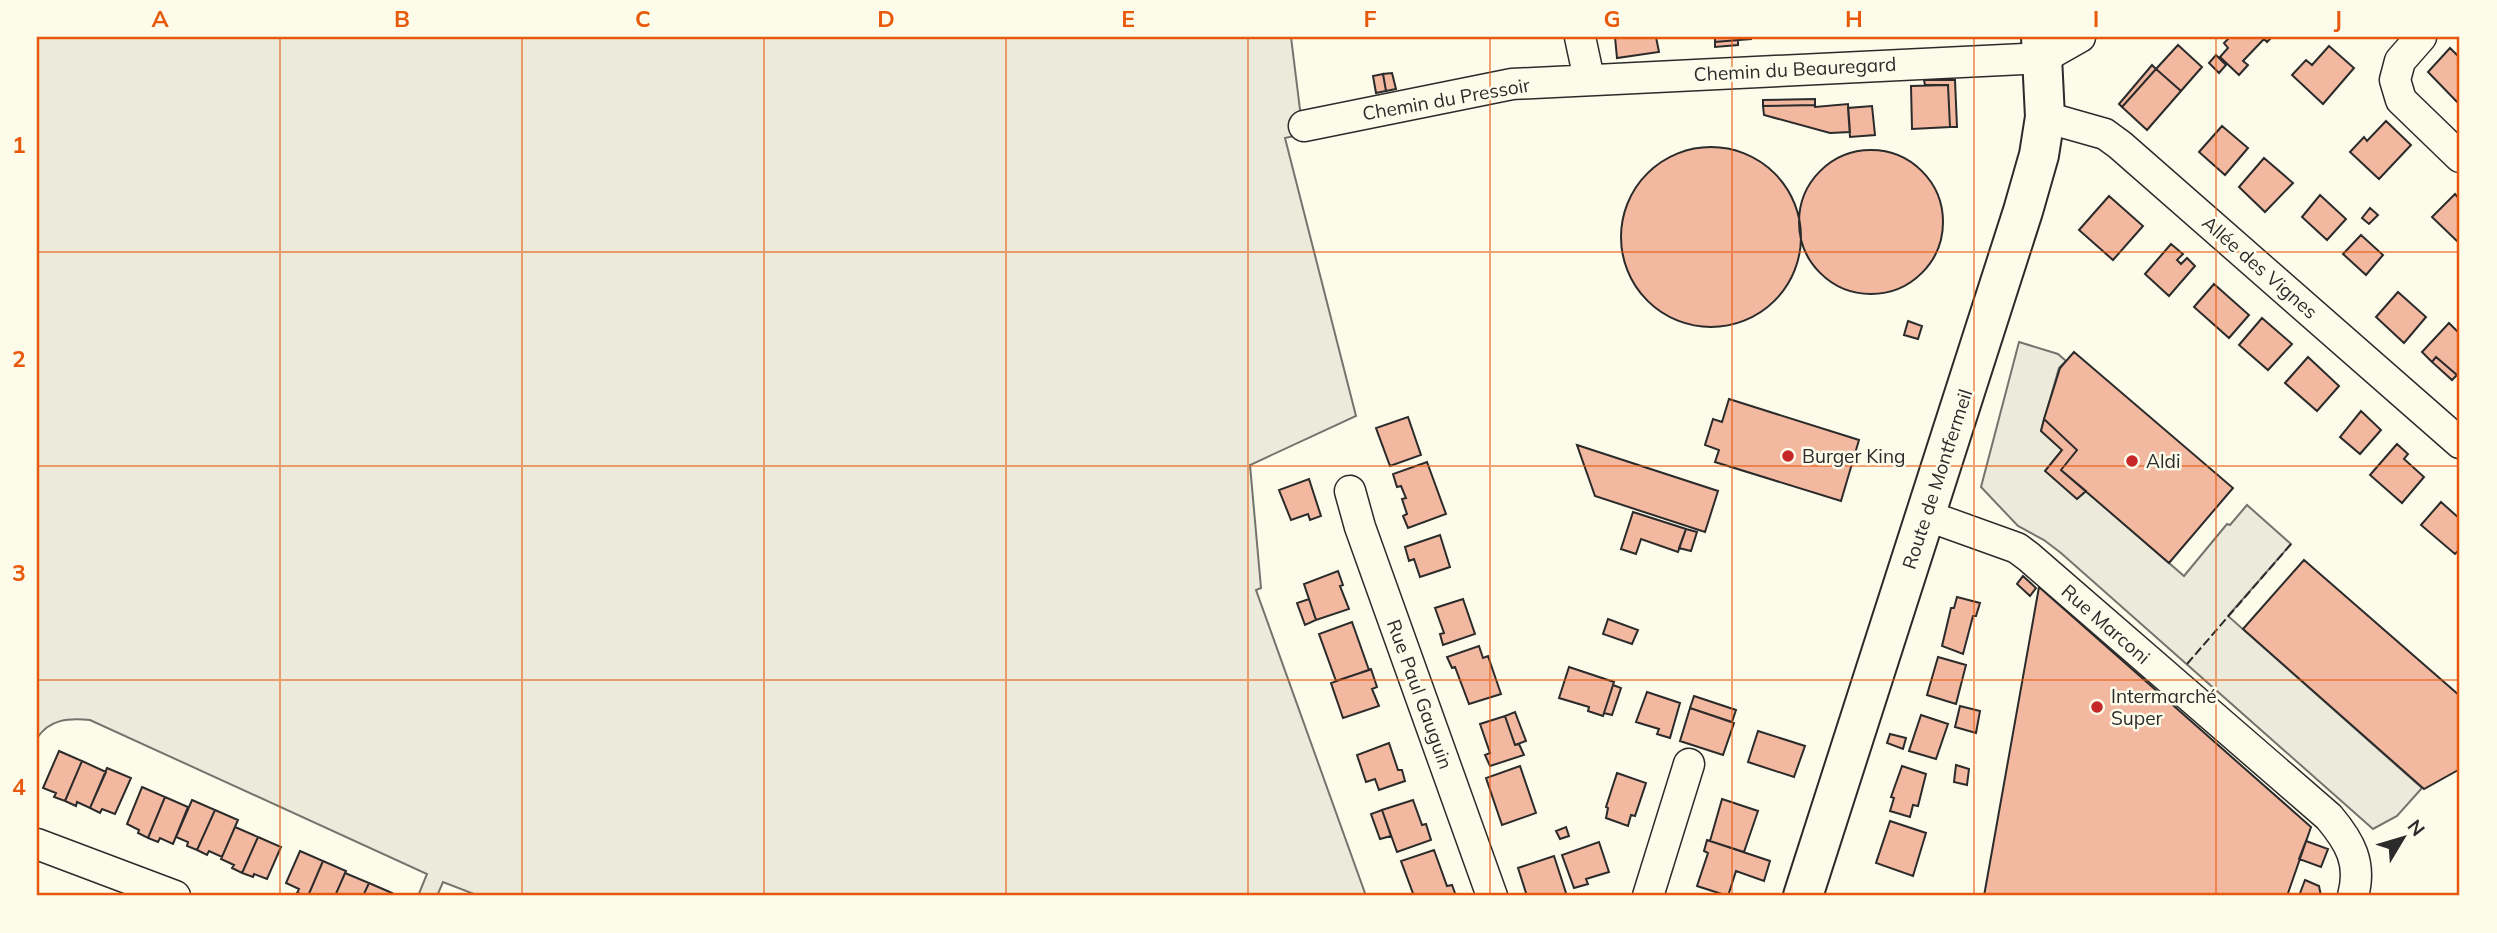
<svg xmlns="http://www.w3.org/2000/svg" width="2497" height="933" font-family="Mulish,sans-serif">
	<rect width="100%" height="100%" fill="#fdfbea"/>
	<path fill="#ecebdb" stroke="#74746e" stroke-width="2" d="M 37,37 L 1291,37 L 1303,134 L 1285,138 L 1356,416 L 1250,465 L 1261,588 L 1256,590 L 1366,896 L 479,896 L 443,882 L 437,896 L 418,896 L 427,874 L 90,720 C 68,718 50,719 37,738 Z"/>
	<path fill="#eceadb" stroke="#74746e" stroke-width="2" d="M 2019,342 L 2058,354 L 2066,361 L 2059,368 L 2041,431 L 2062,450 L 2046,471 L 2077,499 L 2086,491 L 2184,576 L 2227,524 L 2230,525 L 2247,505 L 2291,544 L 2228,616 L 2422,788 L 2397,816 L 2373,829 L 2061,553 L 2044,540 L 2018,526 L 1981,487 Z"/>
	<path fill="#f2b8a0" stroke="#2b2b2b" stroke-width="2" d="M 1615,37 L 1656,37 L 1659,52 L 1617,58 Z
		M 1715,37 L 1751,37 L 1751,39 L 1715,42 Z
		M 2230,37 L 2272,37 L 2267,42 L 2264,39 L 2243,61 L 2248,65 L 2239,75 L 2220,57 L 2228,48 L 2224,43 Z
		M 1738,40 L 1738,45 L 1715,47 L 1715,42 Z
		M 2178,45 L 2202,67 L 2181,91 L 2156,69 Z
		M 2329,46 L 2354,68 L 2323,104 L 2292,75 L 2306,60 L 2312,65 Z
		M 2450,48 L 2460,58 L 2460,105 L 2428,72 Z
		M 2216,55 L 2226,65 L 2219,73 L 2209,63 Z
		M 2152,65 L 2156,69 L 2122,107 L 2119,104 Z
		M 2156,69 L 2181,91 L 2147,130 L 2122,107 Z
		M 1392,73 L 1396,89 L 1386,91 L 1383,74 Z
		M 1383,74 L 1386,91 L 1376,93 L 1373,76 Z
		M 1924,80 L 1955,80 L 1957,127 L 1950,127 L 1948,85 L 1925,85 Z
		M 1948,85 L 1950,127 L 1912,129 L 1911,86 Z
		M 1815,99 L 1815,105 L 1763,106 L 1763,100 Z
		M 1848,104 L 1850,132 L 1830,133 L 1764,115 L 1763,106 L 1815,105 L 1815,107 Z
		M 1872,106 L 1875,135 L 1850,137 L 1848,108 Z
		M 2386,121 L 2411,145 L 2379,179 L 2350,152 L 2364,137 L 2367,141 Z
		M 2222,126 L 2248,148 L 2225,175 L 2199,152 Z
		M1621 237a90 90 0 1 1 180 0a90 90 0 1 1-180 0Z
		M1799 222a72 72 0 1 1 144 0a72 72 0 1 1-144 0Z
		M 2264,158 L 2293,183 L 2265,212 L 2239,187 Z
		M 2455,194 L 2460,200 L 2460,244 L 2432,217 Z
		M 2320,195 L 2346,219 L 2327,240 L 2302,217 Z
		M 2109,196 L 2143,226 L 2113,260 L 2079,230 Z
		M 2370,208 L 2378,215 L 2369,224 L 2362,218 Z
		M 2361,235 L 2383,255 L 2366,275 L 2343,254 Z
		M 2171,244 L 2183,254 L 2177,260 L 2181,264 L 2187,258 L 2195,266 L 2169,296 L 2145,274 Z
		M 2214,284 L 2249,315 L 2229,338 L 2194,307 Z
		M 2398,292 L 2426,317 L 2404,343 L 2376,317 Z
		M 2262,318 L 2292,344 L 2268,370 L 2239,345 Z
		M 1908,321 L 1922,326 L 1918,339 L 1904,335 Z
		M 2449,323 L 2460,334 L 2460,371 L 2457,375 L 2436,357 L 2432,362 L 2422,352 Z
		M 2074,352 L 2233,488 L 2169,563 L 2061,470 L 2077,450 L 2044,419 L 2060,368 Z
		M 2308,357 L 2339,386 L 2317,411 L 2285,383 Z
		M 2436,357 L 2457,375 L 2452,380 L 2432,362 Z
		M 1729,399 L 1859,440 L 1841,501 L 1715,462 L 1719,450 L 1705,445 L 1713,419 L 1722,422 Z
		M 2361,411 L 2381,430 L 2360,454 L 2340,437 Z
		M 1408,417 L 1421,455 L 1390,466 L 1376,428 Z
		M 2044,419 L 2077,450 L 2061,470 L 2086,491 L 2077,499 L 2045,471 L 2062,450 L 2041,431 Z
		M 2397,444 L 2408,454 L 2404,459 L 2424,477 L 2402,503 L 2370,475 Z
		M 1577,445 L 1718,491 L 1705,532 L 1595,496 Z
		M 1427,462 L 1446,514 L 1408,528 L 1403,516 L 1407,514 L 1402,499 L 1406,498 L 1401,486 L 1397,487 L 1393,474 Z
		M 1309,479 L 1321,516 L 1310,520 L 1308,514 L 1291,520 L 1279,490 Z
		M 2441,502 L 2460,519 L 2460,549 L 2455,554 L 2421,525 Z
		M 1633,512 L 1686,529 L 1678,552 L 1641,539 L 1636,554 L 1621,549 Z
		M 1686,529 L 1697,532 L 1691,551 L 1679,548 Z
		M 1440,535 L 1450,567 L 1420,577 L 1414,559 L 1409,561 L 1405,547 Z
		M 2304,560 L 2460,696 L 2460,769 L 2424,789 L 2243,629 Z
		M 1338,571 L 1343,585 L 1340,586 L 1349,609 L 1316,620 L 1304,584 Z
		M 2023,576 L 2036,588 L 2030,596 L 2017,584 Z
		M 2039,587 L 2311,827 L 2287,896 L 1984,896 Z
		M 1957,597 L 1980,603 L 1976,616 L 1973,616 L 1963,654 L 1942,646 L 1951,608 L 1954,608 Z
		M 1309,599 L 1316,620 L 1305,625 L 1297,603 Z
		M 1463,599 L 1475,634 L 1443,645 L 1440,634 L 1444,633 L 1435,608 Z
		M 1608,619 L 1638,630 L 1632,644 L 1603,634 Z
		M 1352,622 L 1369,670 L 1336,681 L 1319,634 Z
		M 1479,646 L 1483,658 L 1488,656 L 1501,694 L 1469,704 L 1455,667 L 1452,668 L 1447,657 Z
		M 1938,657 L 1966,665 L 1956,704 L 1927,695 Z
		M 1569,667 L 1614,682 L 1603,716 L 1588,711 L 1589,707 L 1559,698 Z
		M 1371,669 L 1377,687 L 1372,689 L 1379,706 L 1343,718 L 1331,683 Z
		M 1613,685 L 1621,688 L 1612,715 L 1604,713 Z
		M 1647,692 L 1680,703 L 1670,738 L 1657,734 L 1659,729 L 1636,722 Z
		M 1694,696 L 1736,710 L 1732,722 L 1690,708 Z
		M 1960,706 L 1980,711 L 1976,733 L 1955,727 Z
		M 1690,708 L 1734,723 L 1723,755 L 1680,741 Z
		M 1515,712 L 1526,741 L 1515,745 L 1505,716 Z
		M 1921,715 L 1948,724 L 1936,759 L 1909,751 Z
		M 1505,716 L 1515,745 L 1519,744 L 1524,755 L 1490,766 L 1485,755 L 1490,753 L 1480,724 Z
		M 1758,731 L 1805,746 L 1794,777 L 1748,762 Z
		M 1890,734 L 1906,738 L 1903,749 L 1887,743 Z
		M 1389,743 L 1398,770 L 1402,770 L 1405,781 L 1379,790 L 1375,779 L 1366,782 L 1357,755 Z
		M 59,751 L 82,761 L 65,801 L 54,797 L 56,793 L 43,788 Z
		M 82,761 L 106,772 L 90,808 L 77,802 L 76,806 L 65,801 Z
		M 1956,765 L 1969,769 L 1967,785 L 1954,782 Z
		M 1520,766 L 1536,813 L 1502,825 L 1486,778 Z
		M 1902,766 L 1926,774 L 1918,806 L 1913,805 L 1910,817 L 1890,811 L 1894,798 L 1891,797 Z
		M 107,768 L 131,778 L 115,814 L 102,809 L 100,813 L 90,808 Z
		M 1617,773 L 1646,783 L 1635,816 L 1631,815 L 1628,826 L 1606,818 L 1608,808 L 1606,807 Z
		M 142,787 L 165,797 L 148,838 L 138,833 L 139,830 L 127,824 Z
		M 165,797 L 188,807 L 173,844 L 160,838 L 158,842 L 148,838 Z
		M 1722,799 L 1758,811 L 1744,852 L 1710,841 Z
		M 192,800 L 215,810 L 197,850 L 187,846 L 188,842 L 176,837 Z
		M 1413,800 L 1422,825 L 1426,824 L 1431,840 L 1397,852 L 1382,810 Z
		M 215,810 L 238,820 L 222,857 L 209,851 L 207,855 L 197,850 Z
		M 1382,810 L 1391,836 L 1380,839 L 1371,814 Z
		M 1890,821 L 1926,833 L 1913,876 L 1876,863 Z
		M 235,827 L 258,837 L 242,873 L 232,868 L 234,865 L 221,859 Z
		M 1566,827 L 1569,836 L 1560,839 L 1556,831 Z
		M 258,837 L 281,847 L 267,879 L 254,874 L 253,877 L 242,873 Z
		M 1707,840 L 1770,861 L 1764,881 L 1736,871 L 1728,896 L 1697,886 L 1708,853 L 1704,851 Z
		M 2306,841 L 2328,849 L 2321,867 L 2299,859 Z
		M 1599,842 L 1609,872 L 1586,879 L 1588,884 L 1574,888 L 1562,855 Z
		M 1434,850 L 1447,886 L 1452,885 L 1456,896 L 1414,896 L 1401,861 Z
		M 300,851 L 323,861 L 308,896 L 297,893 L 299,889 L 286,883 Z
		M 1554,856 L 1567,896 L 1527,896 L 1518,868 Z
		M 323,861 L 346,871 L 335,896 L 308,896 Z
		M 345,873 L 369,883 L 363,896 L 335,896 Z
		M 2305,880 L 2319,886 L 2321,896 L 2299,896 Z
		M 369,883 L 392,893 L 390,896 L 363,896 Z"/>
	<g fill="none" stroke-linecap="round" stroke-linejoin="round">
		<defs>
			<path id="minor" d="M 1580,37 L 1589,79
				M 2421,37 L 2400,61 L 2395,80 L 2401,100 L 2460,157
				M 2045,117 L 2105,134 L 2120,145 L 2460,443
				M 1304,126 L 1512,84 L 2043,58 L 2080,37
				M 1350,491 L 1360,527 L 1492,896
				M 1925,515 L 2017,548 L 2029,557 L 2329,817 C 2350,842 2362,863 2353,896
				M 37,844 L 175,896
				M 1648,896 L 1689,764"/>
			<path id="major" d="M 1803,896 L 2023,211 L 2039,155 L 2045,117 L 2041,37"/>
		</defs>
		<use href="#minor" stroke="#2b2b2b" stroke-width="33"/>
		<use href="#major" stroke="#2b2b2b" stroke-width="42"/>
		<use href="#minor" stroke="#fdfbea" stroke-width="30"/>
		<use href="#major" stroke="#fdfbea" stroke-width="38"/>
		<path stroke="#2b2b2b" stroke-width="2" stroke-dasharray="9 3.5" stroke-linecap="butt" d="M 2187,664 L 2291,544"/>
	</g>
	<path fill="none" stroke="#e8590c" stroke-width="2" stroke-opacity="0.55" d="M 280,37 L 280,896M 522,37 L 522,896M 764,37 L 764,896M 1006,37 L 1006,896M 1248,37 L 1248,896M 1490,37 L 1490,896M 1732,37 L 1732,896M 1974,37 L 1974,896M 2216,37 L 2216,896M 37,252 L 2460,252M 37,466 L 2460,466M 37,680 L 2460,680"/>
	<g fill="#c62828" stroke="#fdfbea" stroke-width="2.5">
		<circle cx="1788" cy="456" r="7"/>
		<circle cx="2132" cy="461" r="7"/>
		<circle cx="2097" cy="707" r="7"/>
	</g>
	<g text-anchor="middle" stroke-width="5" stroke-linejoin="round" paint-order="stroke">
		<g font-size="19" fill="#2b2b2b" stroke="#fdfbea">
			<text transform="translate(1795 69) rotate(-3)" y="7">Chemin du Beauregard</text>
			<text transform="translate(1446 99) rotate(-10)" y="7">Chemin du Pressoir</text>
			<text transform="translate(2260 267) rotate(41)" y="7">Allée des Vignes</text>
			<text transform="translate(1937 479) rotate(-72)" y="7">Route de Montfermeil</text>
			<text transform="translate(2106 624) rotate(41)" y="7">Rue Marconi</text>
			<text transform="translate(1420 694) rotate(70)" y="7">Rue Paul Gauguin</text>
		</g>
		<g font-size="19" fill="#2b2b2b" stroke="#fdfbea" text-anchor="start">
			<text x="1802" y="463">Burger King</text>
			<text x="2146" y="468">Aldi</text>
			<text x="2111" y="703">Intermarché<tspan x="2111" dy="22">Super</tspan></text>
		</g>
	</g>
	<rect width="2497" height="933" fill="none" stroke="#fdfbea" stroke-width="77"/>
	<g transform="translate(2403 838) rotate(52)" stroke="#fdfbea" stroke-width="5" paint-order="stroke">
	<path d="M0-5L12 26L0 18L-12 26Z" fill="#2b2b2b"/>
	<text y="-10" font-size="19" font-weight="bold" text-anchor="middle" fill="#2b2b2b">N</text>
	</g>
	<rect x="38" y="38" width="2420" height="856" fill="none" stroke="#e8590c" stroke-width="2.5"/>
	<g font-size="23" text-anchor="middle" font-weight="bold" fill="#e8590c">
		<text x="160" y="27">A</text>
		<text x="402" y="27">B</text>
		<text x="643" y="27">C</text>
		<text x="886" y="27">D</text>
		<text x="1128" y="27">E</text>
		<text x="1370" y="27">F</text>
		<text x="1612" y="27">G</text>
		<text x="1854" y="27">H</text>
		<text x="2096" y="27">I</text>
		<text x="2338" y="27">J</text>
		<text x="19" y="153">1</text>
		<text x="19" y="367">2</text>
		<text x="19" y="581">3</text>
		<text x="19" y="795">4</text>
	</g>
</svg>
